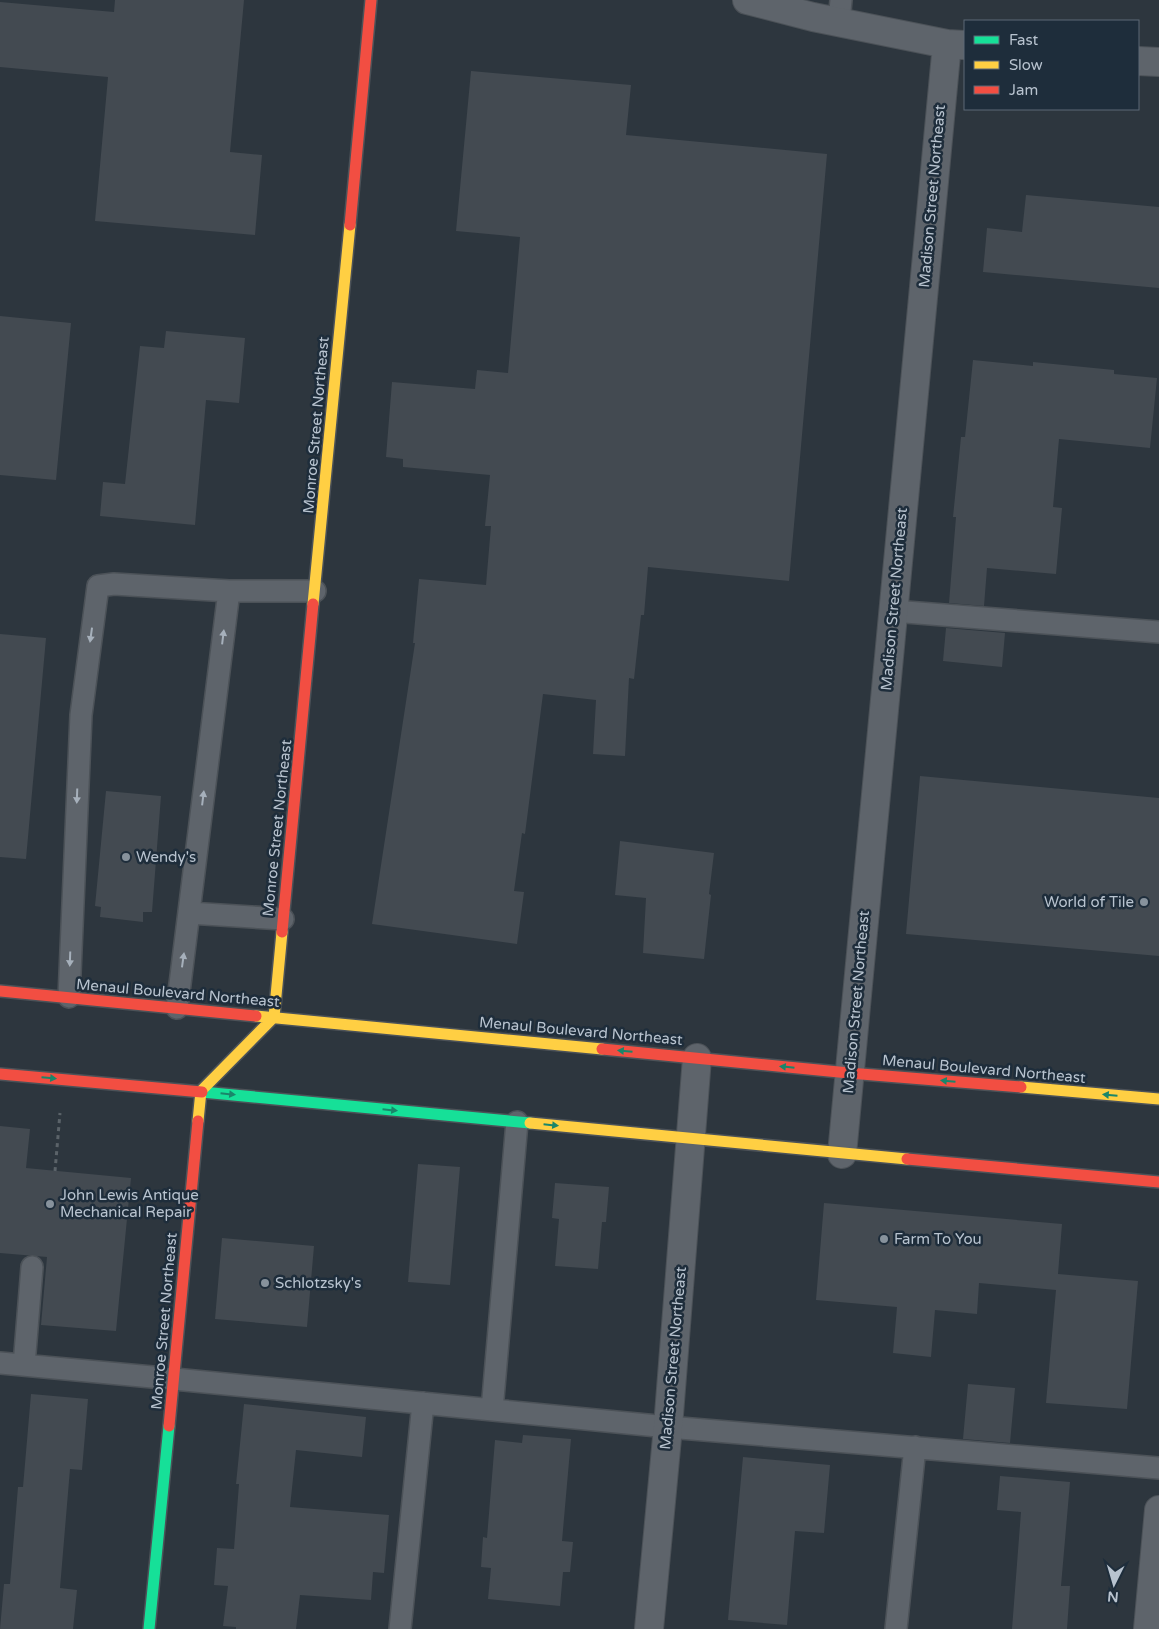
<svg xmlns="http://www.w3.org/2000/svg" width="1159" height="1629" font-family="'Varela Round',sans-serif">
	<rect width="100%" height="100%" fill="#2d363e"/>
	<path fill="#434a51" d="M 115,0 L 244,0 L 230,152 L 262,155 L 255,235 L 95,221 L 108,77 L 0,67 L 0,2 L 114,12 Z
		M 471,71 L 631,85 L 626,135 L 827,154 L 789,581 L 648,567 L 644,615 L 641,615 L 634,679 L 629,678 L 625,756 L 593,754 L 596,700 L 543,694 L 525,834 L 522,833 L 514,891 L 524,892 L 517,944 L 372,924 L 415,643 L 413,643 L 419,579 L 486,585 L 491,526 L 485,526 L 490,475 L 403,467 L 403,459 L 386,457 L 392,382 L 475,389 L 477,370 L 508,373 L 520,237 L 456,231 Z
		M 1026,195 L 1159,207 L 1159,288 L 983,272 L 987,228 L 1022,232 Z
		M 0,316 L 71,323 L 56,480 L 0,475 Z
		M 166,331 L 245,338 L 239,403 L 206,400 L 195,525 L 100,516 L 103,482 L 125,484 L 140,346 L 164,348 Z
		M 973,360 L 1033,366 L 1033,362 L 1114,370 L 1114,374 L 1157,378 L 1150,448 L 1059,439 L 1053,507 L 1062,508 L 1056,574 L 987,568 L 984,606 L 949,603 L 956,517 L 953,517 L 961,437 L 965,437 Z
		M 946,628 L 1005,633 L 1002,667 L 943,661 Z
		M 0,634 L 46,638 L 26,859 L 0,857 Z
		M 920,776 L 1159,798 L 1159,956 L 906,934 Z
		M 106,791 L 161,796 L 152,912 L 143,912 L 143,922 L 100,917 L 101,907 L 95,906 Z
		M 620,841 L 714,853 L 709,894 L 711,895 L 704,959 L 643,953 L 646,898 L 615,895 Z
		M 0,1126 L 30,1129 L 26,1168 L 131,1178 L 116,1331 L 41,1325 L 47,1257 L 0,1253 Z
		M 418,1164 L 460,1167 L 450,1285 L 408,1282 Z
		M 555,1183 L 609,1187 L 606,1222 L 602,1222 L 598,1269 L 555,1266 L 559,1219 L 552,1218 Z
		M 824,1203 L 1062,1224 L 1058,1274 L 1138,1281 L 1127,1409 L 1046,1403 L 1056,1290 L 979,1283 L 977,1314 L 935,1310 L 931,1357 L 893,1353 L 897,1307 L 816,1300 Z
		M 222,1238 L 314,1246 L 307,1327 L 215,1319 Z
		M 968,1384 L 1015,1388 L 1010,1443 L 963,1439 Z
		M 31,1394 L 88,1399 L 82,1470 L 70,1469 L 60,1588 L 77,1590 L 73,1629 L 0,1629 L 4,1584 L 10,1584 L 18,1487 L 23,1487 Z
		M 244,1404 L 366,1417 L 362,1457 L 296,1450 L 290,1507 L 389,1515 L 384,1573 L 373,1572 L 371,1600 L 300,1595 L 296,1629 L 236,1629 L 236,1627 L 223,1626 L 228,1586 L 214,1585 L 217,1548 L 234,1549 L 239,1484 L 236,1484 Z
		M 523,1435 L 571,1439 L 562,1541 L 573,1542 L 570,1572 L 563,1572 L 560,1606 L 488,1599 L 491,1568 L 481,1567 L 483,1537 L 487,1538 L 495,1440 L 522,1443 Z
		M 743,1457 L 830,1465 L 824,1533 L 795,1531 L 787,1625 L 728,1620 Z
		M 1000,1476 L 1070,1482 L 1061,1586 L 1070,1586 L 1067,1629 L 1012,1629 L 1021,1512 L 997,1510 Z"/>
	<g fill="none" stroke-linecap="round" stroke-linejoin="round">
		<defs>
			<path id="lane" d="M 839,22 L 841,0
				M 893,611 L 1159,632
				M 189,913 L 283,919
				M 69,997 L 81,715 L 98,586 L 114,584 L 229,591 L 315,591
				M 177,1008 L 229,591
				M 0,1363 L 174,1379 L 668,1427 L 1159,1468
				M 24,1365 L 32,1267
				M 492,1410 L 517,1122
				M 400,1629 L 423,1403
				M 896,1629 L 915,1447"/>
			<path id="street" d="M 747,0 L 813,17 L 947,44 L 964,45
				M 1138,61 L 1159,62
				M 842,1154 L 947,44
				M 649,1629 L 668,1427 L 697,1058
				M 1148,1629 L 1159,1510"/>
			<path id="fast" d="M 202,1092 L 530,1123
				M 149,1629 L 169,1426"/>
			<path id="slow" d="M 313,604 L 350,225
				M 256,1016 L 602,1049
				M 1021,1087 L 1159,1099
				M 198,1121 L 201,1091 L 274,1017 L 282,932
				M 530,1123 L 907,1159"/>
			<path id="jam" d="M 350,225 L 371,0
				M 282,932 L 313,604
				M 0,991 L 256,1016
				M 602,1049 L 849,1073 L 1021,1087
				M 0,1074 L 202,1092
				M 907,1159 L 1159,1182
				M 169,1426 L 198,1121"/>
		</defs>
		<use href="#lane" stroke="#4c5258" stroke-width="24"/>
		<use href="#street" stroke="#4c5258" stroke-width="30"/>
		<use href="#fast" stroke="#4c5258" stroke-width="14"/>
		<use href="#slow" stroke="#4c5258" stroke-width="14"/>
		<use href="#jam" stroke="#4c5258" stroke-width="14"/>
		<path stroke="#5b6369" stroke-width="3" stroke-dasharray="4 4" stroke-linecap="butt" d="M 55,1171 L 60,1113"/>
		<use href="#lane" stroke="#5e646b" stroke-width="21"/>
		<use href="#street" stroke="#5e646b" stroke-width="28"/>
		<use href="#fast" stroke="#16e098" stroke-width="11"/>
		<use href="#slow" stroke="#ffcf43" stroke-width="11"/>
		<use href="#jam" stroke="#f24e42" stroke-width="11"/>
	</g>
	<defs><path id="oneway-solid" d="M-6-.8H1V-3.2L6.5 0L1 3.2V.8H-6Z" transform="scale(1.25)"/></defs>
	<g fill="#a6b0bb">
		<use href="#oneway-solid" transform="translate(91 635) rotate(98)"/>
		<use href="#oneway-solid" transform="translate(223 637) rotate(-83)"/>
		<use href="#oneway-solid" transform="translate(77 796) rotate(92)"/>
		<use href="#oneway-solid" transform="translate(203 798) rotate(-83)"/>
		<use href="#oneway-solid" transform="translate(70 959) rotate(92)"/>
		<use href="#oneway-solid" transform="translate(183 960) rotate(-82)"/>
	</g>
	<g fill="#1a866a">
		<use href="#oneway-solid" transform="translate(625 1051) rotate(-175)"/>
		<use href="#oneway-solid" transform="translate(787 1067) rotate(-174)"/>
		<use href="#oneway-solid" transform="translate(49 1078) rotate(5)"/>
		<use href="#oneway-solid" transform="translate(948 1081) rotate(-175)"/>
		<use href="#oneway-solid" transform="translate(228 1094) rotate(6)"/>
		<use href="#oneway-solid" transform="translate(1110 1095) rotate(-175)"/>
		<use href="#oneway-solid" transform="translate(390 1110) rotate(6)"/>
		<use href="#oneway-solid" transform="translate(551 1125) rotate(6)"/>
	</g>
	<g fill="#87929c" stroke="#1e2d3b" stroke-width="2">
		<circle cx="126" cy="857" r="5"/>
		<circle cx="1144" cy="902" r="5"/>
		<circle cx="50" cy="1204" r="5"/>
		<circle cx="884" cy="1239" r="5"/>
		<circle cx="265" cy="1283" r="5"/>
	</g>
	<g text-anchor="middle" stroke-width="5" stroke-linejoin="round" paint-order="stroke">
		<g font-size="15" fill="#b8c3cf" stroke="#1e2d3b">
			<text transform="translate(932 196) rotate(-85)" y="5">Madison Street Northeast</text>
			<text transform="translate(316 425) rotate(-85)" y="5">Monroe Street Northeast</text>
			<text transform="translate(894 599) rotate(-85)" y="5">Madison Street Northeast</text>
			<text transform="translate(277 828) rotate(-84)" y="5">Monroe Street Northeast</text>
			<text transform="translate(178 993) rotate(5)" y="5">Menaul Boulevard Northeast</text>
			<text transform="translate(856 1002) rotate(-85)" y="5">Madison Street Northeast</text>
			<text transform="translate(581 1031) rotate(5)" y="5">Menaul Boulevard Northeast</text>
			<text transform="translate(984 1069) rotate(5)" y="5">Menaul Boulevard Northeast</text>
			<text transform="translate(164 1321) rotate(-85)" y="5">Monroe Street Northeast</text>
			<text transform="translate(673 1358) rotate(-85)" y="5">Madison Street Northeast</text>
		</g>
		<g font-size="15" fill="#b8c3cf" stroke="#1e2d3b" text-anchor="start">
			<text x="136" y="862">Wendy's</text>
			<text x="1134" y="907" text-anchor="end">World of Tile</text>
			<text x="60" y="1200">John Lewis Antique<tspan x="60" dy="17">Mechanical Repair</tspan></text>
			<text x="894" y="1244">Farm To You</text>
			<text x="275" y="1288">Schlotzsky's</text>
		</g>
	</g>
	<rect x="964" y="20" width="175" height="90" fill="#1e2d3b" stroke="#5c6976"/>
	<rect x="974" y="36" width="25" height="8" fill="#16e098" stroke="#5c6976"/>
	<text x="1009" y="45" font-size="15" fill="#b8c3cf">Fast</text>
	<rect x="974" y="61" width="25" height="8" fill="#ffcf43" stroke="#5c6976"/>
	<text x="1009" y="70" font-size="15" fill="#b8c3cf">Slow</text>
	<rect x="974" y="86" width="25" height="8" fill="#f24e42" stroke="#5c6976"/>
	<text x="1009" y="95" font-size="15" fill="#b8c3cf">Jam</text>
	<g transform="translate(1114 1584) rotate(185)" stroke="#1e2d3b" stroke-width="4" paint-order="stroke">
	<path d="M0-4L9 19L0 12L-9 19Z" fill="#b8c3cf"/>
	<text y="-8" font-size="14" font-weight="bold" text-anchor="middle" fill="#b8c3cf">N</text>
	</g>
</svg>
